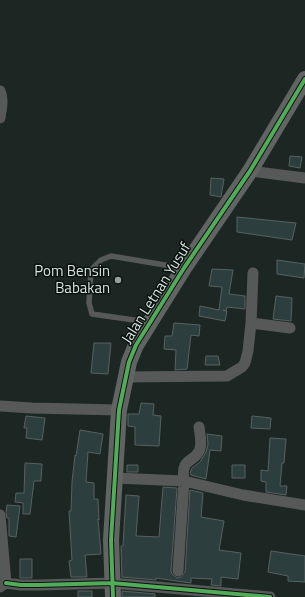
<svg xmlns="http://www.w3.org/2000/svg" width="305" height="597" font-family="'Titillium Web',sans-serif">
	<rect width="100%" height="100%" fill="#1c2724"/>
	<path fill="#2c3f3e" stroke="#576160" d="M 290,156 L 302,157 L 300,168 L 289,166 Z
		M 211,178 L 224,179 L 221,197 L 210,195 Z
		M 237,217 L 296,223 L 292,240 L 237,232 Z
		M 277,260 L 305,264 L 304,278 L 277,274 Z
		M 212,269 L 233,270 L 229,294 L 245,296 L 245,309 L 227,307 L 226,311 L 223,310 L 227,311 L 225,321 L 199,316 L 200,306 L 219,310 L 222,287 L 209,286 Z
		M 276,296 L 292,298 L 291,321 L 273,319 Z
		M 174,323 L 200,325 L 199,336 L 191,335 L 187,369 L 175,370 L 176,350 L 164,349 L 165,336 L 172,336 Z
		M 94,343 L 111,343 L 108,374 L 91,373 Z
		M 206,356 L 218,356 L 220,365 L 205,365 Z
		M 141,403 L 154,404 L 153,415 L 161,416 L 159,446 L 135,445 L 135,427 L 128,426 L 128,414 L 139,414 Z
		M 26,416 L 45,418 L 42,440 L 26,438 L 27,428 L 24,428 Z
		M 252,416 L 271,418 L 270,429 L 251,428 Z
		M 80,430 L 103,434 L 100,454 L 88,452 L 86,482 L 94,483 L 94,499 L 98,499 L 99,520 L 98,519 L 101,554 L 85,555 L 87,577 L 71,577 L 69,561 L 72,560 L 69,511 L 71,511 L 72,482 L 75,455 L 76,456 Z
		M 207,434 L 222,436 L 221,451 L 210,450 L 206,479 L 191,475 L 190,473 L 192,468 L 200,462 L 206,452 L 208,444 Z
		M 270,438 L 286,439 L 284,463 L 282,463 L 280,486 L 287,486 L 286,495 L 266,492 L 266,482 L 261,481 L 261,470 L 268,471 Z
		M 25,463 L 42,464 L 41,481 L 34,481 L 30,514 L 23,514 L 23,503 L 15,502 L 16,493 L 24,493 Z
		M 127,465 L 138,465 L 138,472 L 127,472 Z
		M 232,465 L 245,465 L 245,478 L 232,478 Z
		M 163,487 L 177,488 L 171,571 L 172,574 L 177,578 L 181,577 L 185,572 L 190,490 L 203,493 L 201,517 L 224,521 L 219,550 L 241,553 L 238,579 L 221,577 L 221,586 L 211,585 L 212,579 L 191,578 L 191,583 L 156,578 L 156,580 L 122,577 L 121,546 L 123,546 L 126,495 L 139,496 L 136,536 L 159,537 Z
		M 7,505 L 20,506 L 16,537 L 9,536 L 9,518 L 7,518 L 6,513 Z
		M 271,551 L 305,556 L 305,582 L 288,581 L 288,576 L 268,572 Z
		M 20,559 L 32,559 L 32,578 L 20,578 Z
		M 78,591 L 92,591 L 92,597 L 78,597 Z
		M 122,591 L 155,594 L 155,597 L 122,597 Z"/>
	<g fill="none" stroke-linecap="round" stroke-linejoin="round">
		<path stroke="#565957" stroke-width="5.5" d="M 148,322 L 92,314 L 89,303 L 91,270 L 101,260 L 111,256 L 183,268"/>
		<path stroke="#565957" stroke-width="11" d="M 0,91 C 4,99 1,110 0,118
			M 250,171 L 305,178
			M 251,323 L 290,328
			M 126,377 L 227,376 L 242,367 L 245,363 L 248,351 L 251,323 L 253,273
			M 0,406 L 32,408 L 119,410
			M 115,478 L 184,481 L 243,495 L 305,505
			M 0,515 L 6,583 L 0,587
			M 178,571 L 184,481 C 180,456 195,464 200,449 C 202,442 200,434 199,427
			M 6,583 L 21,585 L 39,585 L 112,583 L 270,597"/>
		<path stroke="#616462" stroke-width="16" d="M 113,597 L 111,540 L 119,410 L 129,362 L 136,345 L 184,268 L 250,171 L 305,79"/>
		<defs>
			<path id="cycleway" d="M 6,583 L 21,585 L 39,585 L 112,583 L 270,597
				M 113,597 L 111,540 L 119,410 L 129,362 L 136,345 L 184,268 L 250,171 L 305,79"/>
		</defs>
		<use href="#cycleway" stroke="#09120f" stroke-width="6"/>
		<use href="#cycleway" stroke="#51ab58" stroke-width="4"/>
	</g>
	<circle fill="#96a19e" stroke="#09120f" stroke-width="1.5" cx="118" cy="280" r="4"/>
	<g text-anchor="middle" stroke-width="3" stroke-linejoin="round" paint-order="stroke">
		<g font-size="15" fill="#d7e2df" stroke="#09120f" text-anchor="end">
			<text x="110" y="276">Pom Bensin<tspan x="110" dy="17">Babakan</tspan></text>
		</g>
		<g font-size="15" fill="#d7e2df" stroke="#09120f">
			<text transform="translate(156 293) rotate(-58)" y="5">Jalan Letnan Yusuf</text>
		</g>
	</g>
</svg>
